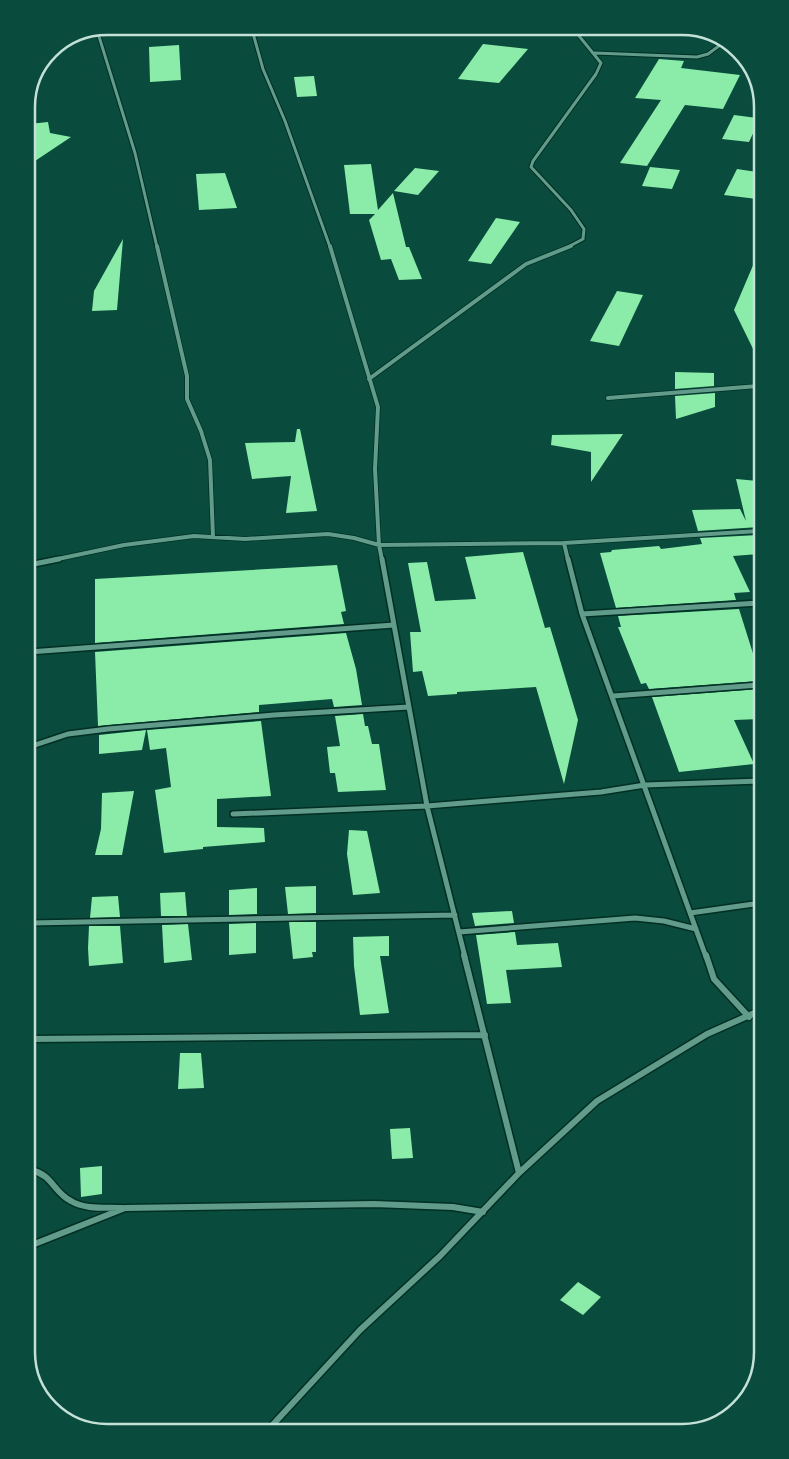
<svg xmlns="http://www.w3.org/2000/svg" width="789" height="1459" font-family="'IBM Plex Serif',serif">
	<rect width="100%" height="100%" fill="#094b3c"/>
	<path fill="#8becaa" d="M 483,44 L 528,49 L 499,83 L 458,79 Z
		M 179,45 L 181,80 L 150,82 L 149,47 Z
		M 659,59 L 684,61 L 681,68 L 740,75 L 723,109 L 685,105 L 647,166 L 620,163 L 661,100 L 635,98 Z
		M 314,76 L 317,96 L 297,97 L 294,77 Z
		M 734,115 L 757,118 L 757,125 L 749,142 L 722,139 Z
		M 48,122 L 50,133 L 71,137 L 35,161 L 29,124 Z
		M 371,164 L 378,210 L 393,193 L 406,247 L 409,247 L 422,279 L 399,280 L 391,259 L 381,260 L 369,220 L 375,214 L 350,214 L 344,165 Z
		M 650,167 L 680,170 L 672,189 L 642,186 Z
		M 415,168 L 439,171 L 418,195 L 394,191 Z
		M 737,169 L 757,172 L 757,199 L 724,195 Z
		M 225,173 L 237,208 L 199,210 L 196,174 Z
		M 496,218 L 520,222 L 491,264 L 468,261 Z
		M 123,239 L 117,310 L 92,311 L 94,291 Z
		M 757,256 L 758,320 L 758,359 L 734,310 Z
		M 617,291 L 643,295 L 619,346 L 590,341 Z
		M 675,372 L 714,373 L 714,386 L 675,389 Z
		M 715,393 L 715,407 L 676,419 L 675,396 Z
		M 297,429 L 300,429 L 317,511 L 286,513 L 291,476 L 252,479 L 245,443 L 295,442 Z
		M 623,434 L 591,482 L 591,452 L 551,445 L 552,435 Z
		M 736,479 L 758,481 L 759,527 L 698,531 L 692,510 L 740,509 L 746,521 Z
		M 759,535 L 759,540 L 755,540 L 759,554 L 733,556 L 750,592 L 734,593 L 736,600 L 616,608 L 600,553 L 611,552 L 612,550 L 659,546 L 661,549 L 702,544 L 700,538 Z
		M 523,552 L 545,628 L 550,627 L 578,720 L 564,784 L 536,687 L 457,692 L 457,694 L 428,696 L 422,671 L 413,672 L 410,632 L 421,632 L 408,563 L 427,562 L 435,601 L 476,599 L 465,557 Z
		M 337,565 L 346,611 L 341,612 L 344,624 L 95,643 L 95,579 Z
		M 739,609 L 756,663 L 759,662 L 759,681 L 649,689 L 646,683 L 641,684 L 618,627 L 621,627 L 618,616 Z
		M 346,633 L 356,669 L 362,705 L 334,707 L 332,699 L 259,705 L 259,712 L 98,726 L 95,652 Z
		M 760,689 L 760,719 L 734,720 L 754,764 L 679,772 L 652,697 Z
		M 363,714 L 365,726 L 368,726 L 372,744 L 379,744 L 386,790 L 338,792 L 335,773 L 330,773 L 327,747 L 340,746 L 335,716 Z
		M 261,721 L 271,796 L 217,799 L 217,827 L 264,828 L 265,842 L 203,847 L 203,849 L 164,853 L 155,790 L 171,787 L 166,748 L 150,750 L 147,730 Z
		M 146,730 L 142,750 L 99,754 L 99,735 Z
		M 134,791 L 122,855 L 95,855 L 101,829 L 102,793 Z
		M 349,830 L 367,831 L 380,893 L 353,895 L 347,854 Z
		M 316,886 L 316,913 L 288,914 L 285,887 Z
		M 257,888 L 257,914 L 229,915 L 229,890 Z
		M 185,892 L 187,916 L 161,916 L 160,893 Z
		M 118,896 L 120,917 L 90,918 L 92,897 Z
		M 512,911 L 514,923 L 475,926 L 472,913 Z
		M 289,922 L 316,922 L 316,952 L 312,952 L 313,957 L 293,959 Z
		M 256,923 L 256,953 L 229,955 L 229,924 Z
		M 188,924 L 192,960 L 164,963 L 162,925 Z
		M 89,926 L 120,926 L 123,963 L 89,966 L 88,948 Z
		M 515,932 L 517,945 L 558,943 L 562,967 L 506,970 L 511,1003 L 487,1004 L 476,935 Z
		M 389,936 L 389,956 L 380,956 L 389,1013 L 360,1015 L 354,966 L 353,937 Z
		M 180,1053 L 201,1053 L 204,1088 L 178,1089 Z
		M 410,1128 L 413,1158 L 392,1159 L 390,1129 Z
		M 102,1166 L 102,1194 L 81,1197 L 80,1168 Z
		M 578,1282 L 601,1297 L 583,1315 L 560,1300 Z"/>
	<g fill="none" stroke-linecap="round" stroke-linejoin="round">
		<defs>
			<path id="street-far3" d="M 251,26 L 263,69 L 285,121 L 330,247
				M 97,30 L 135,153 L 157,247
				M 595,53 L 697,57 L 708,54 L 727,40
				M 568,247 L 583,239 L 584,229 L 571,210 L 531,167 L 533,161 L 596,74 L 601,63 L 571,26"/>
			<path id="street-far2" d="M 157,246 L 187,376 L 187,399 L 201,431 L 210,460 L 213,537
				M 330,246 L 378,407 L 375,469 L 379,545 L 382,560
				M 369,379 L 526,264 L 571,246
				M 608,398 L 758,386
				M 564,543 L 568,560
				M 53,560 L 124,545 L 194,536 L 245,539 L 328,534 L 354,538 L 379,545 L 564,543 L 759,531"/>
			<path id="street-far1" d="M 382,559 L 427,806 L 465,957
				M 568,559 L 582,614 L 706,957
				M 29,565 L 59,559
				M 582,614 L 759,603
				M 29,652 L 394,625
				M 613,696 L 759,685
				M 29,747 L 68,734 L 108,729 L 274,715 L 409,707
				M 233,814 L 427,806 L 601,792 L 645,785 L 760,781
				M 690,913 L 761,903
				M 30,923 L 455,915
				M 459,932 L 635,918 L 664,921 L 696,929"/>
			<path id="street" d="M 464,955 L 519,1173
				M 706,955 L 714,979 L 749,1017
				M 31,1039 L 485,1035
				M 31,1170 C 53,1175 53,1192 71,1201 C 86,1210 106,1207 122,1208
				M 32,1245 L 125,1208 L 374,1204 L 453,1207 L 483,1212
				M 267,1431 L 360,1330 L 440,1256 L 519,1173 L 597,1101 L 707,1034 L 761,1010"/>
		</defs>
		<use href="#street-far3" stroke="#002f24" stroke-width="5"/>
		<use href="#street-far2" stroke="#002f24" stroke-width="5.5"/>
		<use href="#street-far1" stroke="#002f24" stroke-width="8"/>
		<use href="#street" stroke="#002f24" stroke-width="9"/>
		<use href="#street-far3" stroke="#619b8a" stroke-width="3"/>
		<use href="#street-far2" stroke="#619b8a" stroke-width="4"/>
		<use href="#street-far1" stroke="#619b8a" stroke-width="5"/>
		<use href="#street" stroke="#619b8a" stroke-width="6"/>
	</g>
	<path d="M0 0H789V1459H0ZM107 35H682A72 72 0 0 1 754 107V1352A72 72 0 0 1 682 1424H107A72 72 0 0 1 35 1352V107A72 72 0 0 1 107 35Z" fill="#094b3c" fill-rule="evenodd"/>
	<path fill="none" stroke="#c4e1d8" stroke-width="2.5" d="M107 35H682A72 72 0 0 1 754 107V1352A72 72 0 0 1 682 1424H107A72 72 0 0 1 35 1352V107A72 72 0 0 1 107 35Z"/>
</svg>
